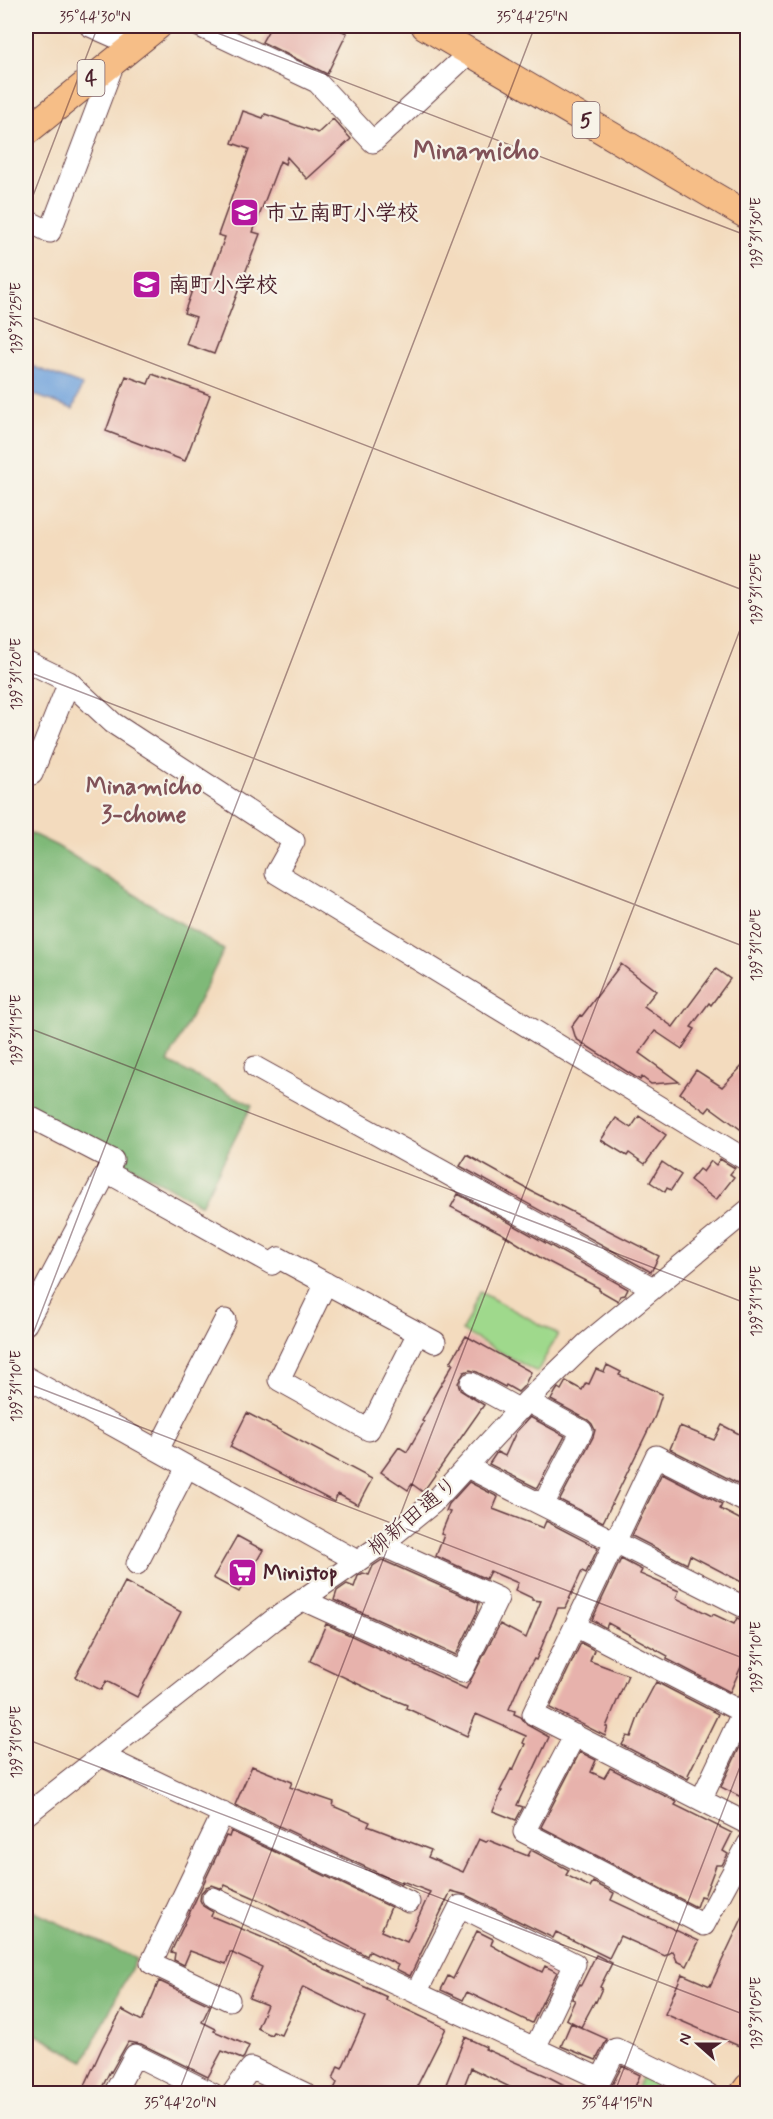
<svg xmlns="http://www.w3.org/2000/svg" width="773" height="2119" font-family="Mynerve,'Klee One',sans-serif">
	<rect width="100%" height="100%" fill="#f7f3e8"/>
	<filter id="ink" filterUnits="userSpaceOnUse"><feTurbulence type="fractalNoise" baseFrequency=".0167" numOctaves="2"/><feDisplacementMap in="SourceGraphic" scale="12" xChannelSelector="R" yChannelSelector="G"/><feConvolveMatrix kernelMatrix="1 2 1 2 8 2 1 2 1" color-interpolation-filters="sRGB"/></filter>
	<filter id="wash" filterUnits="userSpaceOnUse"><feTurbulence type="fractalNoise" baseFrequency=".008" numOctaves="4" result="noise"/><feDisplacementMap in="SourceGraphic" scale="24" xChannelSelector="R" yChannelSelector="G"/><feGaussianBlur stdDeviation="1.35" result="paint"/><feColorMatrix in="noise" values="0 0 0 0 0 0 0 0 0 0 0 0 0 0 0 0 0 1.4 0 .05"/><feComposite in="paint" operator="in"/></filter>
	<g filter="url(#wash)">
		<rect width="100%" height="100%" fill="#f3dbbe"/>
		<path fill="#9fd98c" stroke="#747c5c" stroke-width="1.5" d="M 480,1292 L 558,1334 L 537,1372 L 462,1331 Z
			M 644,2073 L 689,2094 L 634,2094 Z"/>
		<path fill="#7fb978" stroke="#646c52" stroke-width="1.5" d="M 26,831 L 57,846 L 224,950 L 168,1062 L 252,1105 L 201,1205 L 26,1108 Z
			M 26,1908 L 136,1959 L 84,2061 L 26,2029 Z"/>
		<path fill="#71a3dc" stroke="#5e6184" stroke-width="1.5" d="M 26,364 L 82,385 L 73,409 L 26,392 Z"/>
		<g id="blocks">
			<path fill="#e7b2ac" d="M 271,26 L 330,26 L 347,33 L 327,74 L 262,42 Z
				M 243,111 L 263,118 L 265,114 L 318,133 L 333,119 L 351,139 L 307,179 L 287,157 L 285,164 L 280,161 L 253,232 L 260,234 L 214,354 L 186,344 L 196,317 L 184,313 L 196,279 L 208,284 L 225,237 L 218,235 L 249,149 L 232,143 Z
				M 152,374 L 210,395 L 185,461 L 106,431 L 126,376 L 148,384 Z
				M 621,964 L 656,991 L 644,1006 L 673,1027 L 716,969 L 730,979 L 711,1005 L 709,1003 L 691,1027 L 695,1029 L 682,1049 L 655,1031 L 639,1053 L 679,1082 L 651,1084 L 642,1077 L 640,1080 L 576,1039 L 572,1026 L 580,1015 L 582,1016 Z
				M 747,1061 L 747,1134 L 710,1107 L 706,1112 L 680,1093 L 696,1070 L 722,1087 Z
				M 639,1116 L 666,1135 L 645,1164 L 629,1153 L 627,1156 L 601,1140 L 616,1118 L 631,1128 Z
				M 467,1155 L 531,1191 L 659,1256 L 651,1272 L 460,1166 Z
				M 720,1159 L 735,1168 L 730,1174 L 734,1177 L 716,1200 L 690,1180 L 699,1169 L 703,1172 L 711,1161 L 716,1165 Z
				M 662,1162 L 681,1175 L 671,1190 L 667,1188 L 665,1192 L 650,1182 Z
				M 458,1194 L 628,1289 L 625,1295 L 620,1296 L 618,1301 L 599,1290 L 599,1288 L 541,1258 L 501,1233 L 451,1207 Z
				M 466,1336 L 531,1372 L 524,1386 L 518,1392 L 506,1385 L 505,1387 L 477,1372 L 470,1370 L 464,1372 L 458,1383 L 460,1390 L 484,1405 L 423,1492 L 412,1484 L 408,1490 L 381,1472 L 399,1447 L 407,1452 L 424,1422 L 422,1421 L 434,1399 L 433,1398 L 453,1364 L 450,1363 Z
				M 607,1365 L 621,1372 L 619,1375 L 662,1394 L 655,1416 L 603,1522 L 560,1500 L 593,1437 L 595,1430 L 592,1424 L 588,1420 L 551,1400 L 556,1391 L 558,1388 L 561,1390 L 566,1381 L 582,1390 L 586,1383 L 589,1384 L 596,1369 L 604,1372 Z
				M 247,1413 L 372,1479 L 358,1505 L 338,1494 L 334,1502 L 230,1447 Z
				M 530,1417 L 565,1436 L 537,1488 L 489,1464 L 497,1452 L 505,1456 L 516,1432 Z
				M 722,1425 L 747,1438 L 747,1488 L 670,1449 L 680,1426 L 714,1440 Z
				M 662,1473 L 722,1504 L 720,1509 L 747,1523 L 747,1585 L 690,1555 L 687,1564 L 632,1536 Z
				M 469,1482 L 498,1497 L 493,1509 L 543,1528 L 546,1521 L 598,1548 L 586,1573 L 582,1571 L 565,1608 L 558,1608 L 536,1660 L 534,1659 L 522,1679 L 509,1709 L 515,1711 L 514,1714 L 521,1717 L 527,1725 L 549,1737 L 517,1805 L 523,1807 L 516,1820 L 493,1811 L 502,1791 L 500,1791 L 511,1769 L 513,1770 L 525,1744 L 523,1743 L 526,1736 L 476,1714 L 467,1736 L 406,1708 L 407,1705 L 375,1692 L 310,1661 L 326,1624 L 466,1689 L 500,1624 L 526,1638 L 541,1601 L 532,1600 L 532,1598 L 515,1590 L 518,1583 L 490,1571 L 486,1579 L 436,1556 L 444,1535 L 441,1534 L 450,1512 L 446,1511 L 449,1504 Z
				M 237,1536 L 263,1550 L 239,1592 L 213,1578 Z
				M 621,1559 L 642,1570 L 640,1574 L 679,1591 L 676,1598 L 712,1616 L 713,1614 L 734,1624 L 737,1618 L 747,1622 L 747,1653 L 730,1692 L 667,1659 L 668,1656 L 608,1623 L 606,1628 L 592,1620 Z
				M 382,1560 L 479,1603 L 477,1612 L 456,1655 L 334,1600 L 337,1591 L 347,1584 L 354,1587 L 358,1576 L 363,1573 L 369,1575 L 373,1566 Z
				M 125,1582 L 181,1612 L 137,1697 L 106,1681 L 101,1690 L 75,1677 Z
				M 581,1643 L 594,1650 L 590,1661 L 628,1675 L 606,1727 L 608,1727 L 605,1736 L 550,1708 Z
				M 656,1682 L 718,1714 L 688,1775 L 690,1776 L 688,1779 L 622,1745 L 627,1736 L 631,1737 L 640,1712 Z
				M 747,1732 L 747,1800 L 721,1787 Z
				M 580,1752 L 596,1760 L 591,1772 L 604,1778 L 610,1768 L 677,1802 L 675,1805 L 732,1833 L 723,1851 L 728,1854 L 722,1865 L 716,1865 L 704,1897 L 700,1896 L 696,1907 L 541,1827 Z
				M 252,1766 L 292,1782 L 290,1787 L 334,1802 L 333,1806 L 370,1822 L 368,1826 L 431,1850 L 428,1857 L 463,1872 L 479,1839 L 486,1842 L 488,1840 L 528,1856 L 531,1850 L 569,1870 L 566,1875 L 590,1887 L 593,1882 L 614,1893 L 611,1900 L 699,1941 L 687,1966 L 677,1961 L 673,1951 L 665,1956 L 620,1936 L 609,1958 L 556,1932 L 553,1938 L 466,1895 L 451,1891 L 410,1976 L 396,1969 L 398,1965 L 369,1951 L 367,1956 L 266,1903 L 225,1885 L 223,1889 L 212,1885 L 206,1887 L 201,1893 L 200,1900 L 203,1906 L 213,1912 L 211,1916 L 285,1947 L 325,1969 L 387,1997 L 386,2000 L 446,2028 L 413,2094 L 343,2094 L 334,2089 L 337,2083 L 333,2079 L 338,2066 L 342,2068 L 365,2017 L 303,1987 L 281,2035 L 273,2032 L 271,2035 L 257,2028 L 267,2005 L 249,1998 L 262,1967 L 230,1952 L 226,1964 L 190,1951 L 184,1965 L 174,1960 L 175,1953 L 171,1952 L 226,1836 L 229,1837 L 231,1831 L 391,1907 L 381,1931 L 407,1942 L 430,1892 L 402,1881 L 401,1884 L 235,1805 Z
				M 747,1908 L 747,2034 L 739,2046 L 665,2014 L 682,1974 L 710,1986 Z
				M 477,1931 L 493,1939 L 491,1945 L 510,1956 L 542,1972 L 545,1966 L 557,1972 L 532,2023 L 467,1992 L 463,2000 L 441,1990 L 448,1976 L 453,1979 Z
				M 596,1955 L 612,1963 L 600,1987 L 602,1988 L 596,2002 L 595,2001 L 581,2027 L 566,2019 L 575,2000 L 572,1999 L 580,1984 L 581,1985 Z
				M 159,1981 L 210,2005 L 202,2022 L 216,2029 L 214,2031 L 249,2046 L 244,2057 L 242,2059 L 222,2051 L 208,2077 L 141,2044 L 128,2042 L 111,2072 L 110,2071 L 99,2094 L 81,2094 L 102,2048 L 122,2010 L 142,2021 Z
				M 571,2023 L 607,2039 L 596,2060 L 561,2046 Z
				M 465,2037 L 486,2047 L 485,2049 L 547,2076 L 582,2094 L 524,2094 L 471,2068 L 461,2094 L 442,2094 Z
				M 622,2066 L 640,2075 L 632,2094 L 604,2094 L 612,2085 Z"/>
		</g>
	</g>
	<g filter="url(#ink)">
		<use href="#blocks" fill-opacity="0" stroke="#633b41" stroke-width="1.5"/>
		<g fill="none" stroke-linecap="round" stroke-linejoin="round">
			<defs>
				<path id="minor" d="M 90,26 L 133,45
					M 199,26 L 317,82 L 373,142 L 470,52
					M 26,220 L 50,232 L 115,60
					M 26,661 L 69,682 L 113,723 L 294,841 L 276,873 L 748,1161
					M 32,774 L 69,682
					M 255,1067 L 653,1288
					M 26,1115 L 113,1160 L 26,1324
					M 107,1172 L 272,1264 L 279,1258 L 435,1342
					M 326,1283 L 279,1380 L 369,1430 L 418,1333
					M 26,1377 L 357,1561
					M 471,1383 L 520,1410
					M 527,1401 L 582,1431 L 543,1505
					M 158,1450 L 225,1320
					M 467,1467 L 748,1609
					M 748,1503 L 656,1456 L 533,1714 L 748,1824
					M 137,1564 L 187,1467
					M 303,1600 L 462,1672 L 498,1598 L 381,1545
					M 575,1626 L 748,1715
					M 575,1735 L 524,1832 L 704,1925 L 748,1844
					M 102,1756 L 409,1902
					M 701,1800 L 748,1701
					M 223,1813 L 151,1963 L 229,2000
					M 26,1815 L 273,1620 L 381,1545 L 433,1503 L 527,1401 L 587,1343 L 748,1210
					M 213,1898 L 601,2079 L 616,2049 L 708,2094
					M 416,1993 L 460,1906 L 575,1964 L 535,2048
					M 114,2094 L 135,2055 L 213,2094
					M 232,2094 L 251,2068 L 306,2094"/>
				<path id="major" d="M 425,26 L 748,216
					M 26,132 L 158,26
					M 743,2094 L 748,2087"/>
			</defs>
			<use href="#minor" stroke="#633b41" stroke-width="23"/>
			<use href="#major" stroke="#633b41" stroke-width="29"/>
			<use href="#minor" stroke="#fff" stroke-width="21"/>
			<use href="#major" stroke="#f6be87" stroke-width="27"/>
		</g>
	</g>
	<path fill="none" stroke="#4a1f2b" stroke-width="1.5" stroke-opacity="0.45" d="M 199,26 L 748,236M 26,214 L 98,26M 26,315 L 748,592M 26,671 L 748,948M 26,1027 L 748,1304M 26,1352 L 535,26M 26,1383 L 748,1660M 26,1739 L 748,2016M 178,2094 L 748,609M 614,2094 L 748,1746"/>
	<defs>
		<symbol id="school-square" viewBox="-11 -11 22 22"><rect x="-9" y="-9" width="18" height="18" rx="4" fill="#b5179e" stroke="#f7f3e8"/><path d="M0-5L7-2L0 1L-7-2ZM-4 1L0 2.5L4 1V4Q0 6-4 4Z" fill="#fff"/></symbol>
		<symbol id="supermarket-square" viewBox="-11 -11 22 22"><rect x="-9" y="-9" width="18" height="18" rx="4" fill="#b5179e" stroke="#f7f3e8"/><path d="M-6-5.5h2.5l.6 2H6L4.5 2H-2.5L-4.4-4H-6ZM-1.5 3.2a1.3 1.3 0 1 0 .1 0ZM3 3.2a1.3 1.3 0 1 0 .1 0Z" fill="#fff"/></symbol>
	</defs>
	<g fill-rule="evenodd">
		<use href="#school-square" x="228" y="196" width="33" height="33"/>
		<use href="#school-square" x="130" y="268" width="33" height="33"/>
		<use href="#supermarket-square" x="226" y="1556" width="33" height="33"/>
	</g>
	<g text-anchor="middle" stroke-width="4.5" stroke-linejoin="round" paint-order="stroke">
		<g fill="#f7f3e8" stroke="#7e5f64" stroke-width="1.5">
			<rect x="77.5" y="60" width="27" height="36" rx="4.5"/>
			<rect x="572.5" y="102" width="27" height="36" rx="4.5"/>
		</g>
		<g font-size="21" font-weight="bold" fill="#4a1f2b">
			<text x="91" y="85">4</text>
			<text x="586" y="127">5</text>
		</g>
		<g font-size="22" font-weight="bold" fill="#4a1f2b" stroke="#f7f3e8" text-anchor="start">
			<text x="265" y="220">市立南町小学校</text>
			<text x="168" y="292">南町小学校</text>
			<text x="263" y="1580">Ministop</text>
		</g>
		<g font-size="22" fill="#4a1f2b" stroke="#f7f3e8">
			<text transform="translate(412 1515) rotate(-40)" y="8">柳新田通り</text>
		</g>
		<g font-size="24" font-weight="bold" fill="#815258" stroke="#f7f3e8">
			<text x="144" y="794">Minamicho<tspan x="144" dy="28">3-chome</tspan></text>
		</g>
		<g font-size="26" font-weight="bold" fill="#815258" stroke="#f7f3e8">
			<text x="476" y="159">Minamicho</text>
		</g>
	</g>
	<rect width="773" height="2119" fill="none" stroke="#f7f3e8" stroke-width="66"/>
	<g transform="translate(698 2044) rotate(291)" stroke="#f7f3e8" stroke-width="4.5" paint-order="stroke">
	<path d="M0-4.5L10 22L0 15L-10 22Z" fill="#4a1f2b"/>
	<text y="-9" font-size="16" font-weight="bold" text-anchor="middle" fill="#4a1f2b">N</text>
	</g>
	<rect x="33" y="33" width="707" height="2053" fill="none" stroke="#4a1f2b" stroke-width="2"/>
	<g font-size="15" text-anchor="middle" fill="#4a1f2b">
		<text x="95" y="22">35°44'30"N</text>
		<text x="532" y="22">35°44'25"N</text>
		<text transform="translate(756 233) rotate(-90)" y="5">139°31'30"E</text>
		<text transform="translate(16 318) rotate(-90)" y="5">139°31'25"E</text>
		<text transform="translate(756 589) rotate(-90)" y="5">139°31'25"E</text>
		<text transform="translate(16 674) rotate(-90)" y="5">139°31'20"E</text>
		<text transform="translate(756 945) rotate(-90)" y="5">139°31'20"E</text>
		<text transform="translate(16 1030) rotate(-90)" y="5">139°31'15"E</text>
		<text transform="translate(756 1301) rotate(-90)" y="5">139°31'15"E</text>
		<text transform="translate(16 1386) rotate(-90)" y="5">139°31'10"E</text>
		<text transform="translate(756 1657) rotate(-90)" y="5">139°31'10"E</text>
		<text transform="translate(16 1742) rotate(-90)" y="5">139°31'05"E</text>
		<text transform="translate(756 2013) rotate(-90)" y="5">139°31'05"E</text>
		<text x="180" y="2108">35°44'20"N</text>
		<text x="617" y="2108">35°44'15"N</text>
	</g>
</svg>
